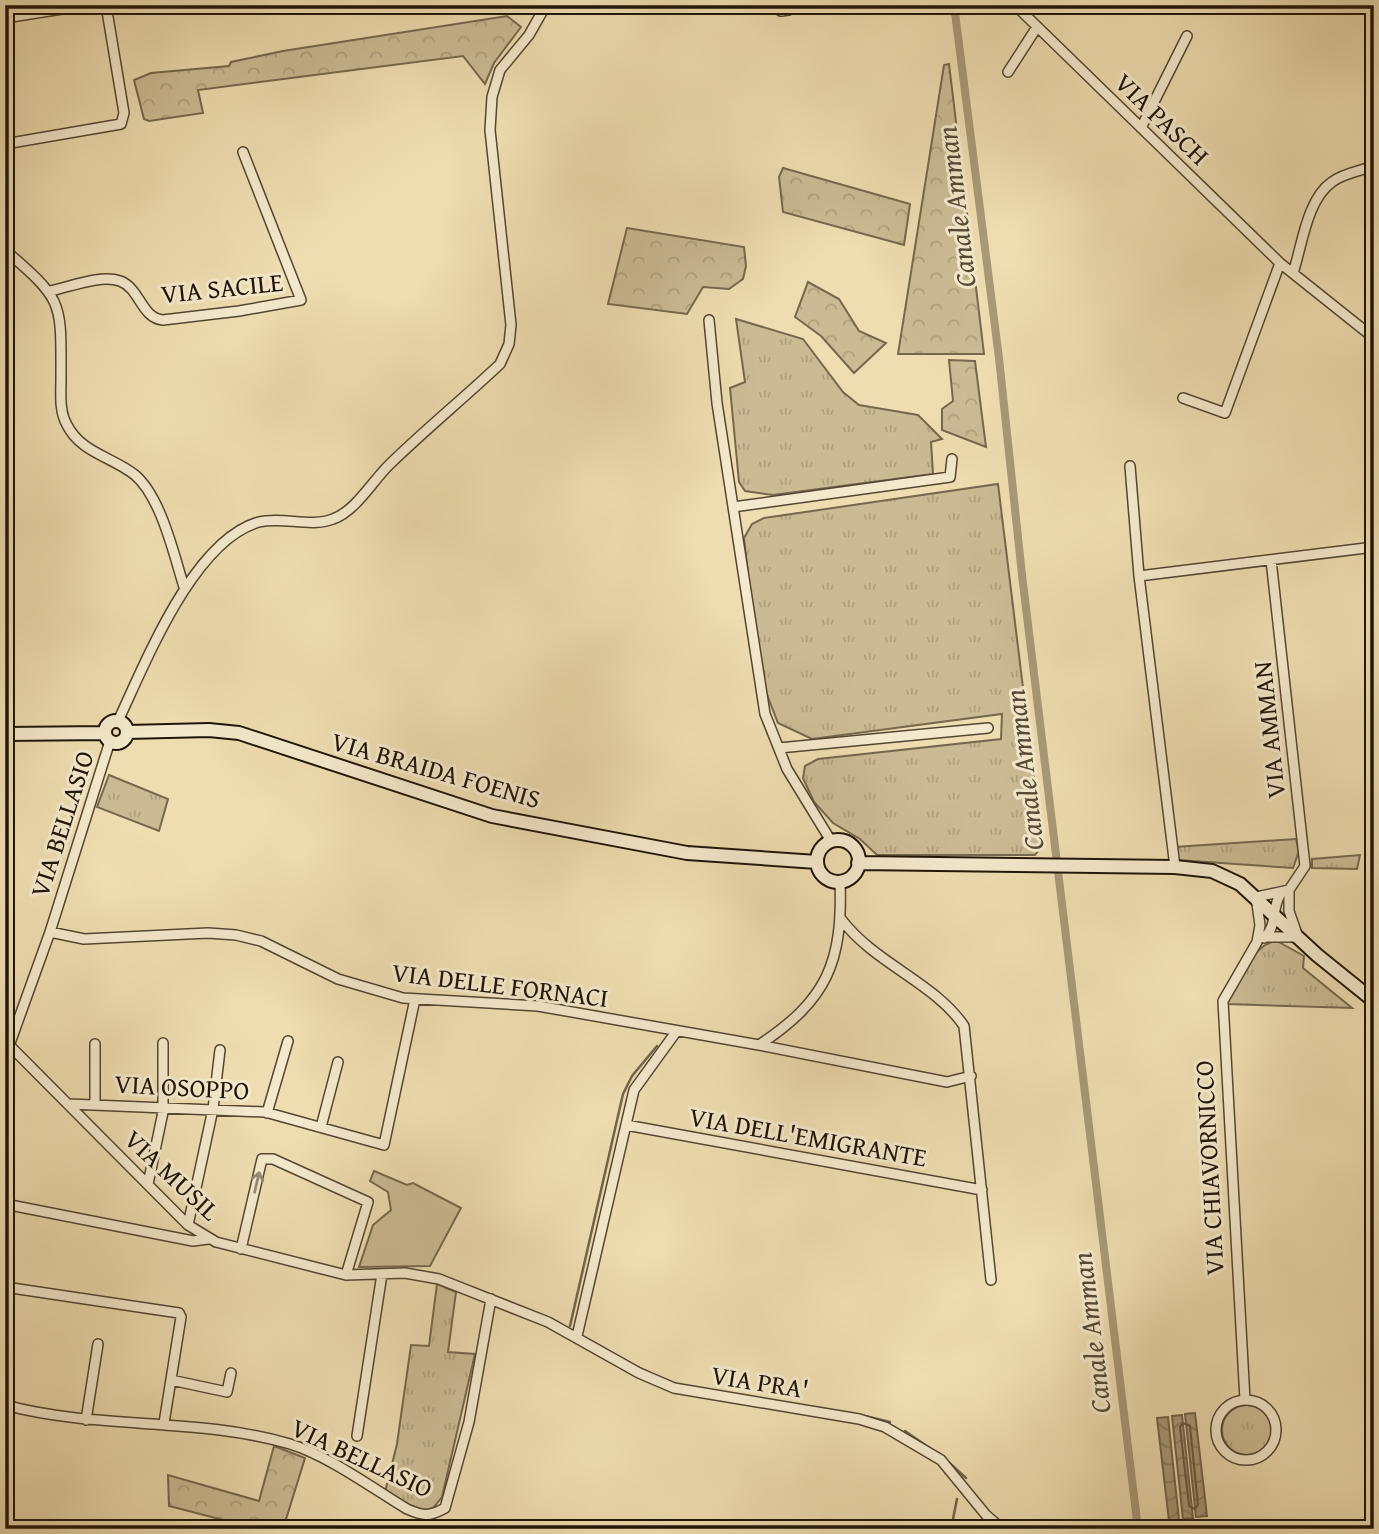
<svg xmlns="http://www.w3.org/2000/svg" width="1379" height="1534" font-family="'Gentium Book Plus',serif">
	<defs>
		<pattern id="grass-tufts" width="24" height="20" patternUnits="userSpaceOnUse" patternTransform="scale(1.75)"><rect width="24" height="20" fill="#cbbb94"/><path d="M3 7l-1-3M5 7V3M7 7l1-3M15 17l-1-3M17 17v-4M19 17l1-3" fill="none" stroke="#aea07e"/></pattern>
		<pattern id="forest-crowns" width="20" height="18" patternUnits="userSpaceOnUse" patternTransform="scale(1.75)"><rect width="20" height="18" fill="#cbbb94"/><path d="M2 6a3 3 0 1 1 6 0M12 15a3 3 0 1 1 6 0" fill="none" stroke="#aea07e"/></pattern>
		<pattern id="water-waves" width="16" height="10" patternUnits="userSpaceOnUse" patternTransform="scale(1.75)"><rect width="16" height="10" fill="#a89977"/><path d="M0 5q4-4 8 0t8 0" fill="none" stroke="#887c60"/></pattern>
	</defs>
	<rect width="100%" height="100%" fill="#eeddb0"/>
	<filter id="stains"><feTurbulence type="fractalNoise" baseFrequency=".00286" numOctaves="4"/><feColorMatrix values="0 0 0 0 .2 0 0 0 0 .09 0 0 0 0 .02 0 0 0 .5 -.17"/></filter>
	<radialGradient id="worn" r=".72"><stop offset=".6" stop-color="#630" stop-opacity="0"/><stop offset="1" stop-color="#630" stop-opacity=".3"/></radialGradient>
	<path fill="url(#grass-tufts)" stroke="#75684e" stroke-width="2" d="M 736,319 L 803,339 L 843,392 L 859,405 L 918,415 L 942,439 L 931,442 L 933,474 L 773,495 L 745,491 L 739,482 L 730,388 L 745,382 Z
		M 998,484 L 1039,818 L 1039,850 L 1035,855 L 877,855 L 860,839 L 833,823 L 814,802 L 803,778 L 805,766 L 818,759 L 1001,739 L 1002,714 L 812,739 L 778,723 L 759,674 L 744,538 L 752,524 L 764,518 Z
		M 109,775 L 168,799 L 159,831 L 97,807 Z
		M 1296,839 L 1299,851 L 1293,868 L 1178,860 L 1175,847 Z
		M 1360,855 L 1357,869 L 1312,868 L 1312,859 Z
		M 1277,941 L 1304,956 L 1303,968 L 1352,1008 L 1227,1004 C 1235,983 1253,943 1277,941 Z
		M 437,1284 L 456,1292 L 448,1352 L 475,1354 L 442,1497 L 430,1512 L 412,1508 L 385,1492 L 397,1444 L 411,1345 L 429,1346 Z
		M1222 1430a25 25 0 1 1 50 0a25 25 0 1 1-50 0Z"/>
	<path fill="url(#forest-crowns)" stroke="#75684e" stroke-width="2" d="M 507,16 L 521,27 L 494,63 L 485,84 L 463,56 L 198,90 L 203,113 L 149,121 L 144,119 L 134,80 L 151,73 L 229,66 L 231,62 L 283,51 Z
		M 949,64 L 984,354 L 898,354 L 944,65 Z
		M 783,168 L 910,204 L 904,245 L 783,212 L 779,177 Z
		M 627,228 L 744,247 L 746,266 L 743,279 L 729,289 L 703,287 L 687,314 L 608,304 Z
		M 808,282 L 839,299 L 859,331 L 886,343 L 854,373 L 821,336 L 795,317 Z
		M 949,360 L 975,361 L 986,447 L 942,430 L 942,409 L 953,401 Z
		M 274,1446 L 305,1458 L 283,1529 L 258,1529 L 169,1506 L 168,1475 L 259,1501 Z"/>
	<path fill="#cbbb94" stroke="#75684e" stroke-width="2" d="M 374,1171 L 407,1185 L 413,1183 L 461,1208 L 430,1266 L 359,1267 L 373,1225 L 391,1210 L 388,1192 L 370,1181 Z"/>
	<path fill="url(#water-waves)" stroke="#71644b" stroke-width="2" d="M 1195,1413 L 1207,1516 L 1196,1517 L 1185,1414 Z
		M 1182,1415 L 1193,1518 L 1183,1519 L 1172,1416 Z
		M 1168,1417 L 1179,1520 L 1169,1521 L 1157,1418 Z"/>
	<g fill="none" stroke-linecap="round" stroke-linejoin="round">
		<path stroke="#645640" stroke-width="2" d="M 1183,1423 L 1190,1426 L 1198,1505 L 1195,1509 L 1189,1506 L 1180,1427 Z"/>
		<path stroke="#71644b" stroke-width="2.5" d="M 1225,5 L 1260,13 L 1289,5
			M 570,1326 L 623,1094 L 632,1076 L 657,1046
			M 595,1343 L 610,1352
			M 631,1364 L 650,1373
			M 666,1380 L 679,1385
			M 865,1416 L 890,1422
			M 905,1431 L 934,1451
			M 945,1459 L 966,1478
			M 951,1529 L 957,1499"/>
		<path stroke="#a89977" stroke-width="8" d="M 954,5 L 999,358 L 1022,575 L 1138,1529"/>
		<defs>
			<path id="street" d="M 771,5 L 781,11 L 789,10 L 792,5
				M 1015,5 L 1280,263 L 1374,338
				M 5,18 L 87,5
				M 1008,72 L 1037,27
				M 1141,128 L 1187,36
				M 5,144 L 121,124 L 124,113 L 106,5
				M 5,250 C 64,301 61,301 61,378 C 61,394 59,411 67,425 C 81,453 113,457 135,475 C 161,497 174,555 184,587
				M 1293,273 C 1302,246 1307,199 1332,182 C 1344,173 1360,171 1374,166
				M 50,291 C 70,287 101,274 120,281 C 140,288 141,318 163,320 L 239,311 L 301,300 L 243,152
				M 709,320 L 717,403 L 765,714 L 787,769 L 831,841
				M 1183,398 L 1225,413 L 1280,263
				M 1130,466 L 1139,576
				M 733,507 L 950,477 L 952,459
				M 118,721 C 145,664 193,540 259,522 C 283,516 310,528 333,519 C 356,511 373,480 390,464 C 426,429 464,398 500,364 L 509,344 L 511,325 L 490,130 L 492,97 L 500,70 L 529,35 L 546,5
				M 779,748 L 988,728
				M 1175,867 L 1139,576 L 1374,547
				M 841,919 C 875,964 934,982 964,1026 L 991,1280
				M 50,932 L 84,939 L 208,933 L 236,935 L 261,941 L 338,979 L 403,998 L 538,1006 L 759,1045 C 827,1000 843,963 840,881
				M 1267,937 L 1298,937 L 1289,911 L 1289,890
				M 1264,938 C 1278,925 1271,910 1280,895
				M 759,1045 L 947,1082 L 971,1076
				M 10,1046 L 188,1225 L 216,1242 L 346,1275 L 405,1273 L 439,1279 L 548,1322 L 639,1373 L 674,1388 L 859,1419 L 885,1427 L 941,1460 L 986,1515 L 1002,1529
				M 5,1057 L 50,932 L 110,741
				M 69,1104 L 265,1112 L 384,1145 L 415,999
				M 95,1105 L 95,1044
				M 267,1113 L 288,1041
				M 626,1125 L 982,1190
				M 321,1127 L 338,1062
				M 148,1184 L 163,1112 L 163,1043
				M 5,1204 L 193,1241 L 208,1239
				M 188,1225 L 213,1109 L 220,1050
				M 241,1249 L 262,1159 L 273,1159 L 368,1202 L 346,1275
				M 5,1287 L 179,1313 L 181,1317 L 164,1423
				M 577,1336 L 634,1090 L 676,1032
				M 171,1380 L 227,1392 L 231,1373
				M 1245,1400 L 1223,1001 L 1257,942 L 1260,925 L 1256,897 L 1289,890 L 1305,866 L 1271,560
				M1216 1430a30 30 0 1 1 60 0a30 30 0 1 1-60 0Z
				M 5,1405 C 98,1430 198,1417 290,1444 C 329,1456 372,1488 407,1509 C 423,1516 429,1517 445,1508 L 469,1422 L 491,1299
				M 86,1420 L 98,1344
				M 357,1436 L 382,1274"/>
			<path id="secondary" d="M105 732a11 11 0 1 1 22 0a11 11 0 1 1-22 0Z
				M 127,732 L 209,730 L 239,733 L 492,816 L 687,853 L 817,862
				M 5,734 L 105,733
				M817 861a21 21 0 1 1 42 0a21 21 0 1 1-42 0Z
				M 858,863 L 1175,867 L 1212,871 L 1240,884 L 1317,955 L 1374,1001
				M 1372,1529 L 1374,1521"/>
		</defs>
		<use href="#street" stroke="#534633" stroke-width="12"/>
		<use href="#secondary" stroke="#1f1409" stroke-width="16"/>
		<use href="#street" stroke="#f4e9cc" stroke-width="9"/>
		<use href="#secondary" stroke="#f4e9cc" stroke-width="12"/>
	</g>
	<defs><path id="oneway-shaft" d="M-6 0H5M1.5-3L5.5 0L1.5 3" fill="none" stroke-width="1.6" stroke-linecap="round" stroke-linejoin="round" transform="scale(1.75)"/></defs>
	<use stroke="#948974" href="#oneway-shaft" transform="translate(257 1182) rotate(-77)"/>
	<g text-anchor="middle" stroke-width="6" stroke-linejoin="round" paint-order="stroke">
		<g font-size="26" fill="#1f1409" stroke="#f4e9cc">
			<text transform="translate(1162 119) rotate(44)" y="9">VIA PASCH</text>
			<text transform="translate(222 288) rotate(-6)" y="9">VIA SACILE</text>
			<text transform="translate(1269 730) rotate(-96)" y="9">VIA AMMAN</text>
			<text transform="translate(436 770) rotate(16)" y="9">VIA BRAIDA FOENIS</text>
			<text transform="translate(62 824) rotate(-72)" y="9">VIA BELLASIO</text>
			<text transform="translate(500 985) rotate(7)" y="9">VIA DELLE FORNACI</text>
			<text transform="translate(182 1087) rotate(3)" y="9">VIA OSOPPO</text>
			<text transform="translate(808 1137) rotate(10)" y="9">VIA DELL'EMIGRANTE</text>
			<text transform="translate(1209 1168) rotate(-93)" y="9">VIA CHIAVORNICCO</text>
			<text transform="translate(172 1175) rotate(43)" y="9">VIA MUSIL</text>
			<text transform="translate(760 1382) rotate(9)" y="9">VIA PRA'</text>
			<text transform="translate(362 1458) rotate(25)" y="9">VIA BELLASIO</text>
		</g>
		<g font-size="28" font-style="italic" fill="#564935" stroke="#f4e9cc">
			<text transform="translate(956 207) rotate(-97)" y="10">Canale Amman</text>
			<text transform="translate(1024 770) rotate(-97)" y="10">Canale Amman</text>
			<text transform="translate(1091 1333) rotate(-97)" y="10">Canale Amman</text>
		</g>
	</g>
	<rect width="1379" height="1534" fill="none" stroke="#eeddb0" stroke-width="28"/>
	<rect x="7" y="7" width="1365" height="1520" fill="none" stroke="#1f1409" stroke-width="3.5"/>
	<rect x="14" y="14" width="1351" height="1506" fill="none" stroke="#1f1409" stroke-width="2"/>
	<rect width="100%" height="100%" filter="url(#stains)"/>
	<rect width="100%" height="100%" fill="url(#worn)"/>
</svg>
